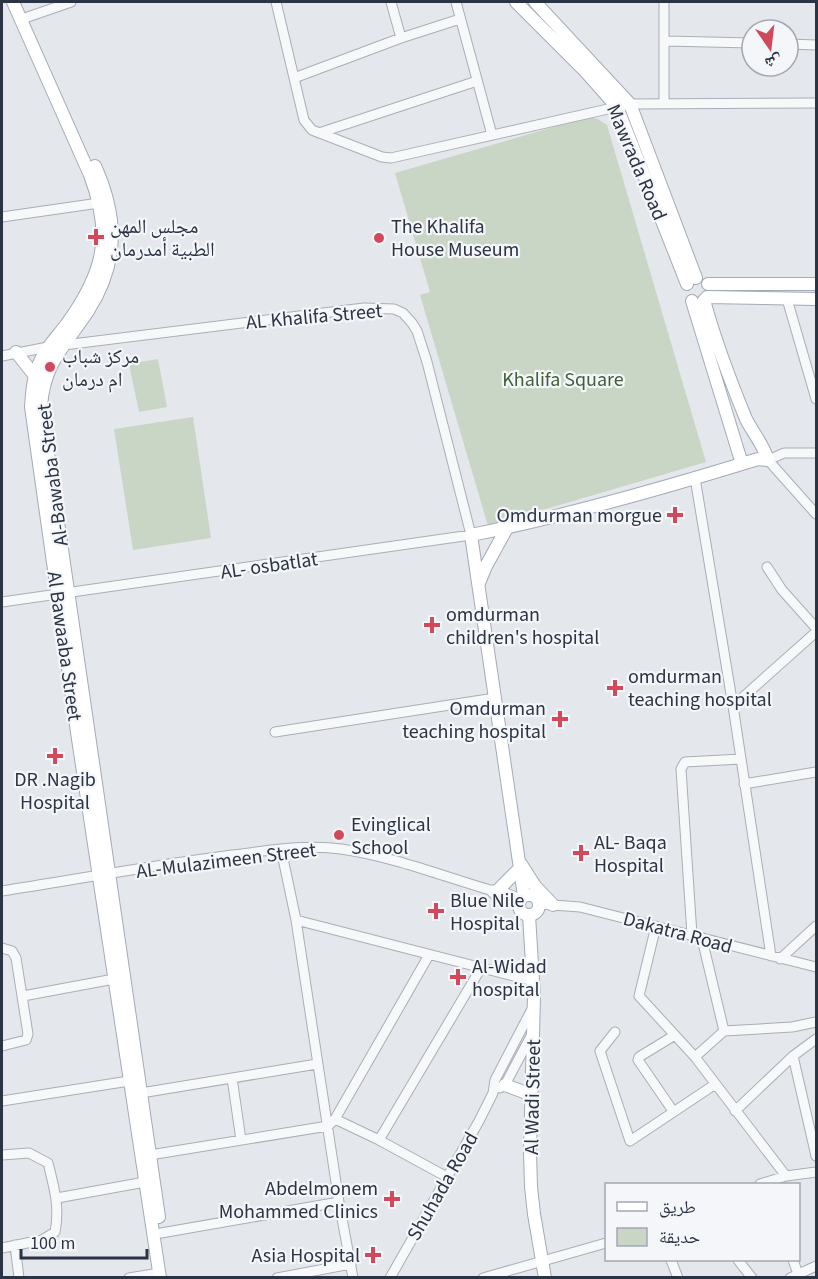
<svg xmlns="http://www.w3.org/2000/svg" width="818" height="1279" font-family="'Source Sans 3','Noto Naskh Arabic',sans-serif">
	<rect width="100%" height="100%" fill="#e4e7ec"/>
	<path fill="#c9d6c5" d="M 588,117 L 598,119 L 607,125 L 706,462 L 488,526 L 420,295 L 430,292 L 395,173 Z
		M 158,359 L 167,407 L 139,412 L 129,364 Z
		M 193,417 L 211,538 L 133,550 L 114,429 Z"/>
	<g fill="none" stroke-linecap="round" stroke-linejoin="round">
		<defs>
			<path id="minor" d="M 276,2 L 304,120 L 312,130 L 382,157 L 391,158 L 630,104 L 816,103
				M 391,2 L 401,38
				M 456,2 L 492,135
				M 664,2 L 664,104
				M 22,19 L 71,2
				M 665,41 L 752,43
				M 788,44 L 816,45
				M 294,78 L 401,38 L 460,19
				M 319,133 L 477,81
				M 2,217 L 99,203
				M 787,299 L 816,399
				M 2,356 L 48,347 L 364,308 L 394,309 L 403,313 L 412,323 L 417,331 L 427,362 L 471,535 L 2,602
				M 816,453 L 784,453 L 768,460 L 816,514
				M 695,478 L 733,706 L 771,956
				M 767,567 L 782,590 L 816,628
				M 733,706 L 816,632
				M 275,732 L 495,698
				M 744,784 L 816,772
				M 281,849 L 296,920 L 339,1202 L 353,1278
				M 490,890 L 497,897 L 519,905
				M 2,891 C 78,879 155,865 232,855 C 267,851 305,844 341,849 C 391,856 442,876 490,890 L 498,890 L 521,899
				M 539,904 L 580,907 L 816,967
				M 296,920 L 533,981
				M 656,926 L 639,996 L 695,1057 L 786,1176
				M 692,935 L 681,769 L 685,762 L 741,759
				M 2,948 L 12,951 L 16,958 L 28,1034 L 26,1040 L 2,1046
				M 780,959 L 816,926
				M 23,996 L 114,979
				M 724,1031 L 792,1027 L 816,1022
				M 615,1032 L 600,1051 L 630,1141 L 714,1085
				M 793,1056 L 816,1156
				M 695,1057 L 724,1031 L 702,939
				M 232,1078 L 241,1140
				M 500,1088 L 505,1085 L 532,1034
				M 141,1093 L 317,1064
				M 2,1101 L 129,1081
				M 673,1111 L 638,1060 L 639,1057 L 675,1035
				M 735,1111 L 793,1056 L 816,1039
				M 335,1119 L 429,955
				M 379,1140 L 481,968
				M 2,1155 L 29,1153 L 48,1163 C 54,1187 60,1207 55,1232 L 42,1240 L 2,1248
				M 150,1155 L 328,1126 L 335,1119 L 379,1140 L 447,1177
				M 760,1184 L 786,1176 L 816,1172
				M 57,1198 L 145,1182
				M 161,1233 L 339,1202
				M 15,1245 L 19,1278
				M 671,1260 L 678,1278
				M 738,1260 L 752,1278
				M 793,1260 L 798,1274
				M 129,1278 L 159,1273
				M 277,1278 L 351,1264
				M 390,1278 L 479,1121 L 493,1093 L 495,1080 L 533,1007
				M 483,1278 L 606,1243
				M 790,1278 L 816,1266"/>
			<path id="major" d="M 13,2 L 90,175 C 113,236 104,273 66,325 C 56,338 44,350 38,366 C 33,379 32,393 31,407 L 78,739 L 160,1278
				M 516,2 L 586,72 L 617,107 L 687,284
				M 535,2 L 630,104 L 696,278
				M 95,166 C 118,217 119,263 88,311 C 65,346 45,361 41,405 L 159,1217
				M 708,284 L 816,284
				M 707,297 L 816,299
				M 692,301 L 742,464
				M 16,352 L 35,376
				M 479,583 L 486,566 L 507,528
				M 521,864 L 535,886 L 553,905
				M 498,890 L 519,869
				M519 905a10 10 0 1 1 20 0a10 10 0 1 1-20 0Z
				M 524,896 L 471,535 C 567,516 664,488 758,459 L 768,460 C 763,444 753,433 746,419 C 730,380 715,341 704,300
				M 529,915 L 534,997 L 530,1151 L 531,1187 L 534,1214 L 545,1278
				M 505,1085 L 532,1095"/>
		</defs>
		<use href="#minor" stroke="#a9aeb7" stroke-width="11"/>
		<use href="#major" stroke="#a3abb8" stroke-width="14"/>
		<use href="#minor" stroke="#f7f8fa" stroke-width="9"/>
		<use href="#major" stroke="#fff" stroke-width="12"/>
	</g>
	<g fill="#d1495b" stroke="#f4f6f9" stroke-width="2">
		<path d="M93 228h6v6h6v6h-6v6h-6v-6h-6v-6h6z"/>
		<circle cx="379" cy="238" r="6"/>
		<circle cx="50" cy="367" r="6"/>
		<path d="M672 506h6v6h6v6h-6v6h-6v-6h-6v-6h6z"/>
		<path d="M429 616h6v6h6v6h-6v6h-6v-6h-6v-6h6z"/>
		<path d="M612 679h6v6h6v6h-6v6h-6v-6h-6v-6h6z"/>
		<path d="M557 710h6v6h6v6h-6v6h-6v-6h-6v-6h6z"/>
		<path d="M52 747h6v6h6v6h-6v6h-6v-6h-6v-6h6z"/>
		<circle cx="339" cy="835" r="6"/>
		<path d="M578 844h6v6h6v6h-6v6h-6v-6h-6v-6h6z"/>
		<path d="M433 902h6v6h6v6h-6v6h-6v-6h-6v-6h6z"/>
		<path d="M455 968h6v6h6v6h-6v6h-6v-6h-6v-6h6z"/>
		<path d="M389 1190h6v6h6v6h-6v6h-6v-6h-6v-6h6z"/>
		<path d="M370 1246h6v6h6v6h-6v6h-6v-6h-6v-6h6z"/>
	</g>
	<g text-anchor="middle" stroke-width="4.5" stroke-linejoin="round" paint-order="stroke">
		<g font-size="20" fill="#2b3445" stroke="#f4f6f9">
			<text transform="translate(637 162) rotate(67)" y="7">Mawrada Road</text>
			<text transform="translate(314 316) rotate(-5)" y="7">AL Khalifa Street</text>
			<text transform="translate(52 475) rotate(-97)" y="7">Al-Bawaba Street</text>
			<text transform="translate(269 565) rotate(-8)" y="7">AL- osbatlat</text>
			<text transform="translate(65 646) rotate(82)" y="7">Al Bawaaba Street</text>
			<text transform="translate(226 860) rotate(-7)" y="7">AL-Mulazimeen Street</text>
			<text transform="translate(678 932) rotate(15)" y="7">Dakatra Road</text>
			<text transform="translate(532 1097) rotate(-89)" y="7">Al Wadi Street</text>
			<text transform="translate(442 1186) rotate(-60)" y="7">Shuhada Road</text>
		</g>
		<g font-size="20" fill="#2b3445" stroke="#f4f6f9" text-anchor="start">
			<text x="110" y="233">مجلس المهن<tspan x="110" dy="23">الطبية أمدرمان</tspan></text>
			<text x="391" y="233">The Khalifa<tspan x="391" dy="23">House Museum</tspan></text>
			<text x="62" y="363">مركز شباب<tspan x="62" dy="23">ام درمان</tspan></text>
			<text x="662" y="522" text-anchor="end">Omdurman morgue</text>
			<text x="446" y="621">omdurman<tspan x="446" dy="23">children's hospital</tspan></text>
			<text x="628" y="683">omdurman<tspan x="628" dy="23">teaching hospital</tspan></text>
			<text x="546" y="715" text-anchor="end">Omdurman<tspan x="546" dy="23">teaching hospital</tspan></text>
			<text x="55" y="786" text-anchor="middle">DR .Nagib<tspan x="55" dy="23">Hospital</tspan></text>
			<text x="351" y="831">Evinglical<tspan x="351" dy="23">School</tspan></text>
			<text x="594" y="849">AL- Baqa<tspan x="594" dy="23">Hospital</tspan></text>
			<text x="450" y="907">Blue Nile<tspan x="450" dy="23">Hospital</tspan></text>
			<text x="472" y="973">Al-Widad<tspan x="472" dy="23">hospital</tspan></text>
			<text x="378" y="1195" text-anchor="end">Abdelmonem<tspan x="378" dy="23">Mohammed Clinics</tspan></text>
			<text x="360" y="1262" text-anchor="end">Asia Hospital</text>
		</g>
		<g font-size="20" fill="#3f6138" stroke="#f4f6f9">
			<text x="563" y="386">Khalifa Square</text>
		</g>
	</g>
	<rect width="818" height="1279" fill="none" stroke="#2b3445" stroke-width="6"/>
	<rect x="605" y="1183" width="195" height="78" fill="#f4f6f9" stroke="#a4a8b1" stroke-width="1.5"/>
	<rect x="617" y="1202" width="30" height="9" fill="#ffffff" stroke="#a4a8b1" stroke-width="1.5"/>
	<text x="659" y="1213" font-size="18" fill="#2b3445">طريق</text>
	<rect x="617" y="1228" width="30" height="18" fill="#c9d6c5" stroke="#a4a8b1" stroke-width="1.5"/>
	<text x="659" y="1243" font-size="18" fill="#2b3445">حديقة</text>
	<g transform="translate(770 48) rotate(166)"><circle r="28" fill="#f4f6f9" stroke="#a4a8b1" stroke-width="1.5"/>
	<path d="M0-4.5L10 22L0 15L-10 22Z" fill="#d1495b"/>
	<text y="-9" font-size="16" font-weight="bold" text-anchor="middle" fill="#2b3445">ش</text>
	</g>
	<path d="M21 1249v9h126v-9" fill="none" stroke="#2b3445" stroke-width="3"/>
	<text x="30" y="1249" font-size="18" fill="#2b3445" stroke="#f4f6f9" stroke-width="4.5" paint-order="stroke">100 m</text>
</svg>
